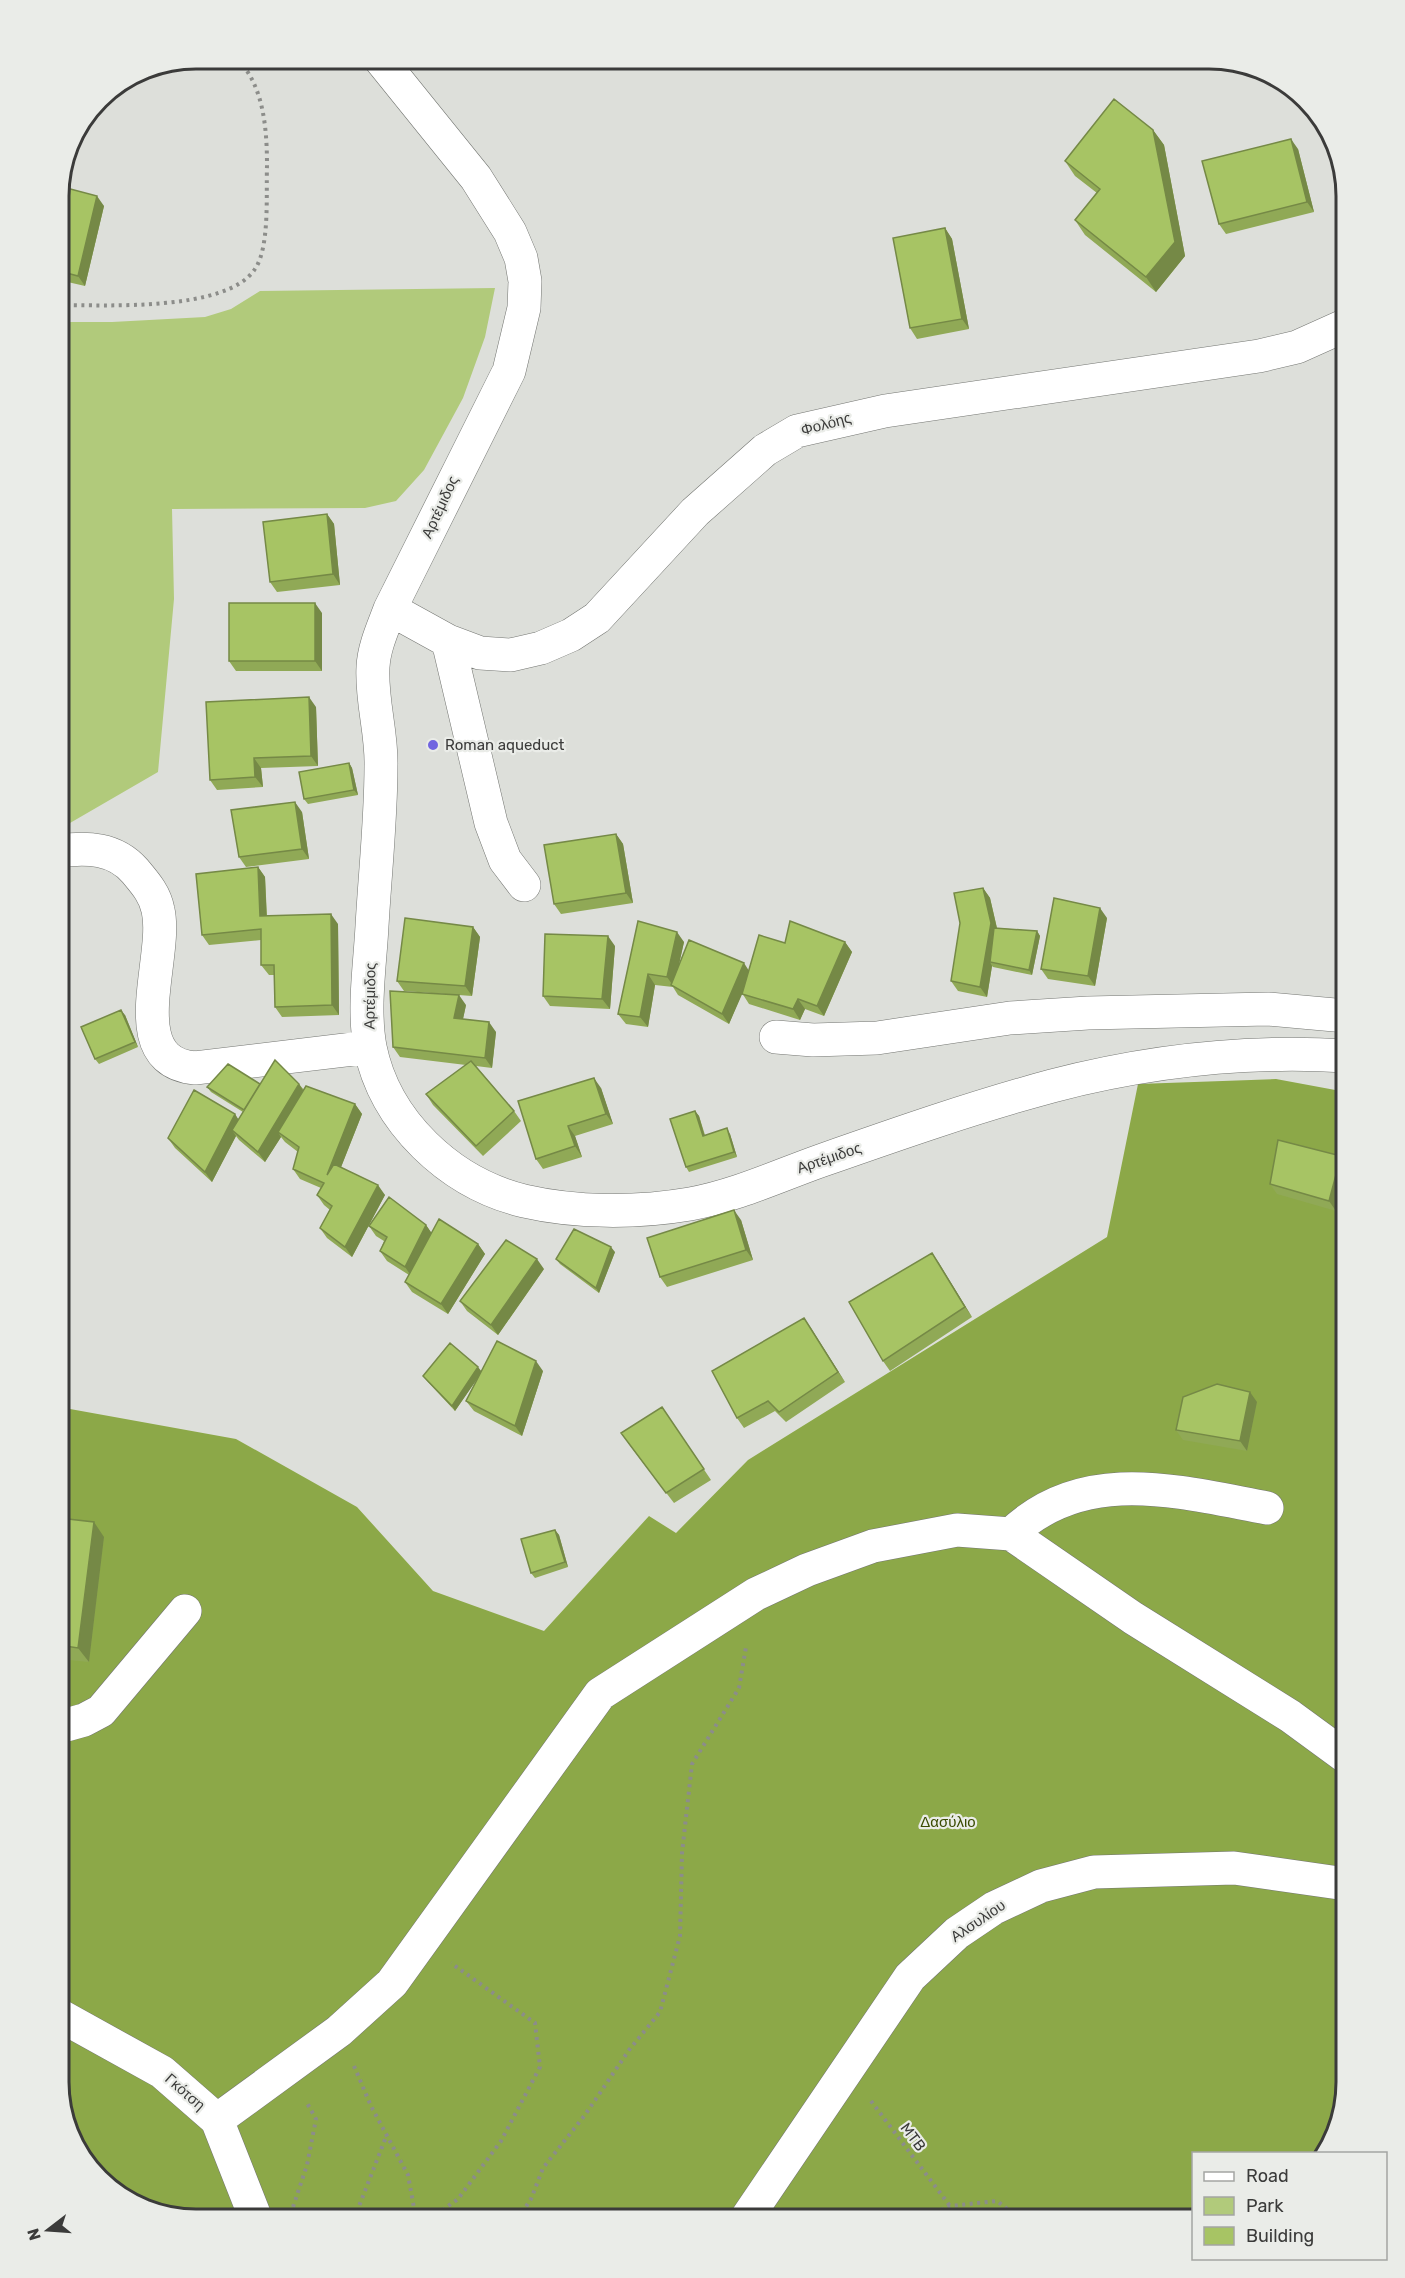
<svg xmlns="http://www.w3.org/2000/svg" width="1405" height="2278" font-family="Rubik,sans-serif">
	<rect width="100%" height="100%" fill="#dddfda"/>
	<path fill="#b1ca7b" d="M 495,288 L 485,337 L 463,398 L 424,470 L 396,501 L 365,508 L 172,509 L 174,599 L 158,772 L 70,823 L 59,825 L 59,322 L 112,322 L 205,317 L 231,309 L 260,291 Z"/>
	<path fill="#8ca848" d="M 1276,1079 L 1346,1092 L 1346,2083 L 1325,2153 L 1194,2154 L 1193,2219 L 187,2219 L 120,2197 L 73,2143 L 59,2082 L 59,1407 L 236,1439 L 357,1507 L 433,1591 L 544,1631 L 649,1516 L 676,1533 L 748,1460 L 1107,1237 L 1138,1084 Z"/>
	<g fill="none" stroke-linecap="round" stroke-linejoin="round">
		<defs>
			<path id="minor" d="M 380,59 L 476,178 L 510,232 L 521,258 L 525,281 L 524,308 L 509,371 L 390,609 C 383,628 374,647 373,667 C 371,700 382,733 381,766 C 381,819 375,873 372,926 C 370,965 363,1008 370,1047 C 385,1122 450,1183 524,1201 C 576,1213 637,1213 690,1204 C 735,1196 778,1176 820,1161 C 897,1134 974,1107 1052,1086 C 1148,1061 1248,1050 1346,1056
				M 390,609 L 448,641 L 480,653 L 511,655 L 541,648 L 571,635 L 597,618 L 695,512 L 765,450 L 797,431 L 885,411 L 1259,356 L 1297,347 L 1346,325
				M 448,641 L 491,823 L 505,860 L 524,885
				M 59,851 C 87,847 115,848 135,871 C 145,883 155,894 158,910 C 169,958 120,1061 195,1068 L 370,1047
				M 776,1037 L 813,1040 L 877,1038 L 1010,1018 L 1088,1013 L 1268,1009 L 1346,1016
				M 1011,1534 C 1084,1464 1180,1492 1267,1508
				M 59,1727 L 84,1720 L 101,1711 L 185,1611
				M 59,2015 L 162,2072 L 217,2120 L 256,2219
				M 217,2120 L 339,2031 L 392,1983 L 600,1694 L 756,1594 L 807,1570 L 873,1546 L 957,1530 L 1011,1534 L 1133,1618 L 1290,1716 L 1346,1757
				M 746,2219 L 910,1977 L 957,1933 L 994,1908 L 1041,1886 L 1094,1872 L 1234,1868 L 1346,1884"/>
		</defs>
		<use href="#minor" stroke="#747672" stroke-width="34"/>
		<path stroke="#8c8d8a" stroke-width="4" stroke-dasharray="3 4.5" stroke-linecap="butt" d="M 59,305 C 105,305 227,312 255,269 C 270,247 266,193 267,166 C 267,130 264,85 237,59
			M 354,2066 L 371,2106 L 408,2175 L 416,2219
			M 871,2101 L 950,2206 L 957,2219
			M 293,2207 L 307,2165 L 316,2119 L 307,2103
			M 354,2219 L 386,2137
			M 430,2219 L 458,2199 L 501,2141 L 540,2067 L 535,2023 L 451,1963
			M 518,2219 L 531,2199 L 543,2168 L 585,2115 L 629,2050 L 660,2012 L 680,1936 L 682,1853 L 692,1764 L 739,1688 L 746,1647
			M 920,2219 L 950,2206 L 997,2201 L 1020,2219"/>
		<use href="#minor" stroke="#fff" stroke-width="33"/>
	</g>
	<path fill="#90a956" d="M 1175,59 L 1219,59 L 1227,62 L 1183,70 Z
		M 1153,130 L 1164,145 L 1185,256 L 1156,292 L 1085,235 L 1075,220 L 1097,193 L 1075,176 L 1065,161 Z
		M 1298,149 L 1314,212 L 1226,234 L 1219,224 Z
		M 59,186 L 104,206 L 85,286 L 59,280 Z
		M 945,228 L 952,239 L 969,329 L 917,339 L 910,328 Z
		M 327,514 L 334,524 L 340,585 L 277,592 L 270,582 Z
		M 322,613 L 322,671 L 236,671 L 229,661 Z
		M 316,707 L 318,766 L 261,768 L 263,787 L 217,790 L 210,780 Z
		M 349,763 L 352,768 L 358,795 L 308,804 L 304,799 Z
		M 302,812 L 309,859 L 246,867 L 239,857 Z
		M 616,834 L 623,844 L 633,903 L 561,914 L 554,904 Z
		M 258,867 L 265,877 L 267,916 L 338,924 L 339,1015 L 282,1017 L 275,1007 L 274,975 L 269,975 L 261,965 L 261,940 L 209,945 L 202,935 Z
		M 983,888 L 990,898 L 997,928 L 1037,931 L 1040,936 L 1032,975 L 993,967 L 992,966 L 987,997 L 958,991 L 951,981 Z
		M 1107,918 L 1095,986 L 1048,979 L 1041,969 Z
		M 638,921 L 684,942 L 678,968 L 749,971 L 785,943 L 845,942 L 852,952 L 824,1016 L 805,1009 L 800,1020 L 749,1004 L 742,993 L 729,1024 L 678,995 L 673,987 L 655,985 L 648,1027 L 626,1024 L 618,1014 Z
		M 473,927 L 480,937 L 472,996 L 404,991 L 397,981 Z
		M 615,946 L 610,1009 L 550,1006 L 543,996 Z
		M 466,1005 L 463,1019 L 496,1032 L 492,1068 L 476,1066 L 514,1111 L 521,1121 L 483,1156 L 433,1105 L 426,1094 L 466,1065 L 400,1057 L 393,1047 Z
		M 125,1015 L 138,1047 L 99,1064 L 95,1059 Z
		M 260,1084 L 299,1084 L 304,1090 L 355,1104 L 362,1114 L 341,1167 L 385,1195 L 352,1257 L 327,1238 L 320,1228 L 330,1210 L 324,1205 L 317,1195 L 321,1188 L 300,1179 L 293,1169 L 298,1152 L 285,1142 L 281,1137 L 265,1162 L 239,1140 L 236,1136 L 212,1182 L 175,1148 L 168,1138 L 235,1114 L 238,1120 L 243,1112 L 211,1092 L 207,1087 Z
		M 601,1088 L 613,1124 L 575,1136 L 582,1157 L 543,1169 L 536,1159 Z
		M 695,1111 L 699,1116 L 705,1135 L 730,1134 L 737,1157 L 689,1172 L 686,1167 Z
		M 1341,1156 L 1336,1211 L 1277,1194 L 1270,1184 Z
		M 741,1220 L 753,1260 L 667,1287 L 660,1277 Z
		M 426,1225 L 432,1234 L 478,1244 L 485,1254 L 448,1314 L 412,1292 L 405,1282 L 409,1275 L 387,1261 L 380,1251 L 384,1241 L 376,1236 L 369,1226 Z
		M 615,1252 L 599,1293 L 560,1264 L 556,1259 Z
		M 932,1253 L 972,1317 L 890,1371 L 883,1361 Z
		M 544,1269 L 498,1335 L 467,1311 L 460,1301 Z
		M 804,1318 L 845,1382 L 786,1422 L 775,1411 L 744,1428 L 737,1418 Z
		M 482,1371 L 543,1371 L 522,1436 L 474,1411 L 466,1401 L 479,1376 L 455,1411 L 427,1381 L 423,1376 Z
		M 1257,1402 L 1247,1451 L 1183,1440 L 1176,1430 Z
		M 662,1407 L 711,1480 L 674,1503 L 628,1443 Z
		M 59,1518 L 104,1537 L 89,1662 L 59,1659 Z
		M 555,1530 L 559,1535 L 568,1567 L 535,1578 L 531,1573 Z"/>
	<path fill="#758946" d="M 1153,130 L 1164,145 L 1185,256 L 1156,292 L 1146,277 Z
		M 1291,139 L 1298,149 L 1314,212 L 1307,202 Z
		M 97,196 L 104,206 L 85,286 L 78,276 Z
		M 945,228 L 952,239 L 969,329 L 962,319 Z
		M 327,514 L 334,524 L 340,585 L 333,574 Z
		M 315,603 L 322,613 L 322,671 L 315,661 Z
		M 309,697 L 316,707 L 318,766 L 311,756 Z
		M 254,758 L 261,768 L 263,787 L 255,777 Z
		M 349,763 L 352,768 L 358,795 L 354,790 Z
		M 295,802 L 302,812 L 309,859 L 302,849 Z
		M 616,834 L 623,844 L 633,903 L 626,893 Z
		M 258,867 L 265,877 L 267,926 L 260,916 Z
		M 983,888 L 990,898 L 998,933 L 990,962 L 992,966 L 987,997 L 980,987 Z
		M 1100,908 L 1107,918 L 1095,986 L 1088,976 Z
		M 331,914 L 338,924 L 339,1015 L 332,1005 Z
		M 473,927 L 480,937 L 472,996 L 465,986 Z
		M 1037,931 L 1040,936 L 1032,975 L 1029,970 Z
		M 677,932 L 684,942 L 674,987 L 667,977 Z
		M 608,936 L 615,946 L 610,1009 L 602,999 Z
		M 845,942 L 852,952 L 824,1016 L 817,1006 Z
		M 744,963 L 751,974 L 729,1024 L 722,1014 Z
		M 648,974 L 655,985 L 648,1027 L 640,1017 Z
		M 459,995 L 466,1005 L 461,1028 L 454,1018 Z
		M 798,999 L 805,1009 L 800,1020 L 793,1009 Z
		M 121,1010 L 125,1015 L 138,1047 L 135,1042 Z
		M 489,1022 L 496,1032 L 492,1068 L 485,1058 Z
		M 594,1078 L 601,1088 L 613,1124 L 606,1114 Z
		M 299,1084 L 306,1095 L 278,1132 L 281,1137 L 265,1162 L 258,1152 Z
		M 355,1104 L 362,1114 L 334,1185 L 327,1175 Z
		M 695,1111 L 699,1116 L 706,1141 L 703,1136 Z
		M 235,1114 L 242,1125 L 232,1130 L 236,1136 L 212,1182 L 205,1172 Z
		M 568,1126 L 575,1136 L 582,1157 L 575,1146 Z
		M 727,1128 L 730,1134 L 737,1157 L 734,1152 Z
		M 1341,1156 L 1346,1164 L 1346,1173 L 1336,1211 L 1329,1201 Z
		M 378,1185 L 385,1195 L 352,1257 L 345,1247 Z
		M 734,1210 L 741,1220 L 753,1260 L 746,1250 Z
		M 426,1225 L 433,1235 L 412,1277 L 405,1267 Z
		M 478,1244 L 485,1254 L 448,1314 L 441,1304 Z
		M 611,1247 L 615,1252 L 599,1293 L 596,1288 Z
		M 932,1253 L 939,1263 L 972,1317 L 965,1307 Z
		M 537,1259 L 544,1269 L 498,1335 L 491,1325 Z
		M 804,1318 L 811,1328 L 845,1382 L 838,1372 Z
		M 536,1361 L 543,1371 L 522,1436 L 515,1426 Z
		M 478,1367 L 482,1372 L 455,1411 L 452,1406 Z
		M 1250,1392 L 1257,1402 L 1247,1451 L 1240,1441 Z
		M 94,1522 L 104,1537 L 89,1662 L 78,1648 Z
		M 555,1530 L 559,1535 L 568,1567 L 565,1562 Z"/>
	<path fill="#a7c464" stroke="#758946" stroke-width="1.5" d="M 1114,99 L 1153,130 L 1175,242 L 1146,277 L 1075,220 L 1100,189 L 1065,161 Z
		M 1291,139 L 1307,202 L 1219,224 L 1202,161 Z
		M 59,186 L 97,196 L 78,276 L 59,271 Z
		M 945,228 L 962,319 L 910,328 L 893,238 Z
		M 327,514 L 333,574 L 270,582 L 263,522 Z
		M 229,603 L 315,603 L 315,661 L 229,661 Z
		M 309,697 L 311,756 L 254,758 L 255,777 L 210,780 L 206,702 Z
		M 349,763 L 354,790 L 304,799 L 299,772 Z
		M 295,802 L 302,849 L 239,857 L 231,810 Z
		M 616,834 L 626,893 L 554,904 L 544,845 Z
		M 258,867 L 260,916 L 331,914 L 332,1005 L 275,1007 L 274,965 L 261,965 L 261,929 L 202,935 L 196,874 Z
		M 983,888 L 991,923 L 980,987 L 951,981 L 960,923 L 954,893 Z
		M 1054,898 L 1100,908 L 1088,976 L 1041,969 Z
		M 405,918 L 473,927 L 465,986 L 397,981 Z
		M 638,921 L 677,932 L 667,977 L 648,974 L 640,1017 L 618,1014 Z
		M 790,921 L 845,942 L 817,1006 L 798,999 L 793,1009 L 742,994 L 759,935 L 785,943 Z
		M 994,928 L 1037,931 L 1029,970 L 990,962 Z
		M 545,934 L 608,936 L 602,999 L 543,996 Z
		M 689,940 L 744,963 L 722,1014 L 671,985 Z
		M 390,991 L 459,995 L 454,1018 L 489,1022 L 485,1058 L 393,1047 Z
		M 121,1010 L 135,1042 L 95,1059 L 81,1027 Z
		M 275,1060 L 299,1084 L 258,1152 L 232,1130 Z
		M 471,1061 L 514,1111 L 476,1146 L 426,1094 Z
		M 228,1064 L 260,1084 L 244,1110 L 207,1087 Z
		M 594,1078 L 606,1114 L 568,1126 L 575,1146 L 536,1159 L 518,1101 Z
		M 306,1086 L 355,1104 L 327,1175 L 334,1164 L 378,1185 L 345,1247 L 320,1228 L 332,1206 L 317,1195 L 324,1183 L 293,1169 L 299,1147 L 278,1132 Z
		M 194,1090 L 235,1114 L 205,1172 L 168,1138 Z
		M 695,1111 L 703,1136 L 727,1128 L 734,1152 L 686,1167 L 670,1119 Z
		M 1278,1140 L 1341,1156 L 1329,1201 L 1270,1184 Z
		M 389,1197 L 426,1225 L 405,1267 L 380,1251 L 387,1237 L 369,1226 Z
		M 734,1210 L 746,1250 L 660,1277 L 647,1238 Z
		M 439,1219 L 478,1244 L 441,1304 L 405,1282 Z
		M 574,1229 L 611,1247 L 596,1288 L 556,1259 Z
		M 506,1240 L 537,1259 L 491,1325 L 460,1301 Z
		M 932,1253 L 965,1307 L 883,1361 L 849,1302 Z
		M 804,1318 L 838,1372 L 779,1412 L 768,1401 L 737,1418 L 712,1371 Z
		M 497,1341 L 536,1361 L 515,1426 L 466,1401 Z
		M 450,1343 L 478,1367 L 452,1406 L 423,1376 Z
		M 1217,1384 L 1250,1392 L 1240,1441 L 1176,1430 L 1183,1397 Z
		M 662,1407 L 704,1469 L 666,1493 L 621,1433 Z
		M 59,1518 L 94,1522 L 78,1648 L 59,1645 Z
		M 555,1530 L 565,1562 L 531,1573 L 521,1539 Z"/>
	<circle fill="#7165e0" stroke="#eaece8" stroke-width="2" cx="433" cy="745" r="6"/>
	<g text-anchor="middle" stroke-width="4.5" stroke-linejoin="round" paint-order="stroke">
		<g font-size="15" fill="#3b3b3a" stroke="#eaece8">
			<text transform="translate(826 424) rotate(-15)" y="5">Φολόης</text>
			<text transform="translate(440 507) rotate(-65)" y="5">Αρτέμιδος</text>
			<text transform="translate(370 996) rotate(-89)" y="5">Αρτέμιδος</text>
			<text transform="translate(829 1158) rotate(-19)" y="5">Αρτέμιδος</text>
			<text transform="translate(978 1921) rotate(-34)" y="5">Αλσυλίου</text>
			<text transform="translate(185 2092) rotate(41)" y="5">Γκότση</text>
			<text transform="translate(913 2137) rotate(53)" y="5">MTB</text>
		</g>
		<g font-size="15" fill="#3b3b3a" stroke="#eaece8" text-anchor="start">
			<text x="445" y="750">Roman aqueduct</text>
		</g>
		<g font-size="15" fill="#3a4b01" stroke="#eaece8">
			<text x="948" y="1827">Δασύλιο</text>
		</g>
	</g>
	<path d="M0 0H1405V2278H0ZM196 69H1209A127 127 0 0 1 1336 196V2082A127 127 0 0 1 1209 2209H196A127 127 0 0 1 69 2082V196A127 127 0 0 1 196 69Z" fill="#eaece8" fill-rule="evenodd"/>
	<path fill="none" stroke="#3b3b3a" stroke-width="3" d="M196 69H1209A127 127 0 0 1 1336 196V2082A127 127 0 0 1 1209 2209H196A127 127 0 0 1 69 2082V196A127 127 0 0 1 196 69Z"/>
	<rect x="1192" y="2152" width="195" height="108" fill="#eaece8" stroke="#a4a5a2" stroke-width="1.5"/>
	<rect x="1204" y="2172" width="30" height="9" fill="#ffffff" stroke="#a4a5a2" stroke-width="1.5"/>
	<text x="1246" y="2182" font-size="18" fill="#3b3b3a">Road</text>
	<rect x="1204" y="2197" width="30" height="18" fill="#b1ca7b" stroke="#a4a5a2" stroke-width="1.5"/>
	<text x="1246" y="2212" font-size="18" fill="#3b3b3a">Park</text>
	<rect x="1204" y="2227" width="30" height="18" fill="#a7c464" stroke="#a4a5a2" stroke-width="1.5"/>
	<text x="1246" y="2242" font-size="18" fill="#3b3b3a">Building</text>
	<g transform="translate(48 2230) rotate(253)" stroke="#eaece8" stroke-width="4.5" paint-order="stroke">
	<path d="M0-4.5L10 22L0 15L-10 22Z" fill="#3b3b3a"/>
	<text y="-9" font-size="16" font-weight="bold" text-anchor="middle" fill="#3b3b3a">N</text>
	</g>
</svg>
